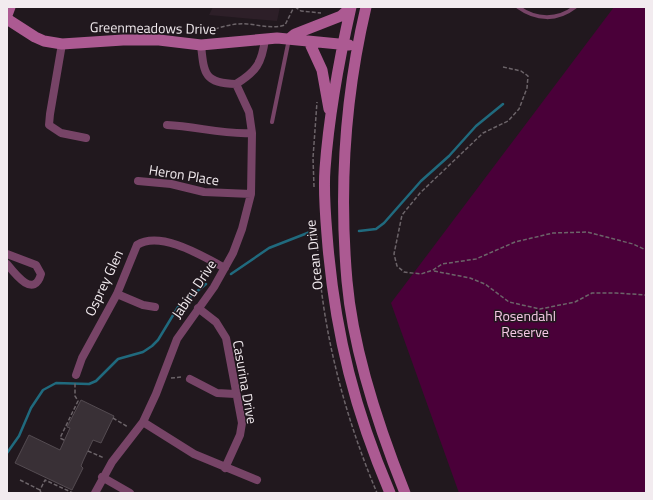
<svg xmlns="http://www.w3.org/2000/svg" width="653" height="500" font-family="'Titillium Web',sans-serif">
	<rect width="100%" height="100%" fill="#21181e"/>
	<path fill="#2d1f28" d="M 213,7 L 280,7 L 277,21 L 209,15 Z"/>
	<path fill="#4a0039" d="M 614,7 L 646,7 L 646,493 L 459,493 L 391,303 Z"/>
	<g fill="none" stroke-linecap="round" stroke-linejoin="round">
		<path stroke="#206a7e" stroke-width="2.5" d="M 359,231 L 376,229 L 384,223 L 421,181 L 449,156 L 476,126 L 503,104
			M 231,274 L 269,248 L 310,232
			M 7,453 L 19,436 L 31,408 L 43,390 L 56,383 L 89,384 L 96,381 L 118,359 L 143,352 L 152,346 L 158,340 L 178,307 L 206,284"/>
	</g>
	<path fill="#393036" stroke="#544b51" d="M 81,400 L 114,416 L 101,443 L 93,440 L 83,461 L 81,466 L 83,468 L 72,490 L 15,463 L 29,435 L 60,450 L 70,428 L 67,427 Z"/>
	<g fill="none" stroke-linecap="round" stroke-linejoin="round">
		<path stroke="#6c6469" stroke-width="1.5" stroke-dasharray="4 2" stroke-linecap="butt" d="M 295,7 L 301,11 L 321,13
			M 215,29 C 225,26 235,23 247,24 C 260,25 272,29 285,25 L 294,7
			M 503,67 L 521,71 L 528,76 L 527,88 L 519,109 L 508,121 L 483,133 L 420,193 L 402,215 L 394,254 L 397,266 L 404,272 L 421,274 L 433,270 L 442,264 L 476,259 L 515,242 L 553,233 L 587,232 L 633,244 L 646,250
			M 314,187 L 313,158 L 317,102
			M 317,235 C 320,323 343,412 377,493
			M 434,271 L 470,278 L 485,284 L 509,302 L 540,309 L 575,302 L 592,293 L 616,293 L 646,295
			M 171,378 L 182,377
			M 113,418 L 128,427
			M 64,440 L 60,438 L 78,401 L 75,396 L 75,383
			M 88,451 L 104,458
			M 20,480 L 40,490
			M 41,493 L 40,490 L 45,480 L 73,493"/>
		<path stroke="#774467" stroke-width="4" d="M 518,7 C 536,20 557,21 575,7
			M 272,122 L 288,44"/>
		<path stroke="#774467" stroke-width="8" d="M 62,44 L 50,114 L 49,125 L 61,133 L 86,138
			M 201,45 C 204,74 204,83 236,84 C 256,72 262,63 265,39
			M 167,125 C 196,126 223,135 252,133
			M 138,181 L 171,184 L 204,192 L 251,194
			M 7,254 L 36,265 L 41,274 C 34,299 15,274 7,264
			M 117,294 L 143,305 L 155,307
			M 198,308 L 216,322 L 226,338 L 242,423 L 240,435 L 225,468
			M 76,375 L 82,358 L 117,294 L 137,245 C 161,230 204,257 225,268
			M 190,379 L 217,393 L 235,394
			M 143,422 L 194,454 L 257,480
			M 102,477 L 130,493
			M 95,493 L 112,462 L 143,422 L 156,394 L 177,339 L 214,287 L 233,253 L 242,229 L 251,194 L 252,133 L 249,112 L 236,84"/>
		<path stroke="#ac5a92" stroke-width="11" d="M 351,7 C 339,60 329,115 325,169 C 323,195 326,221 328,247 C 336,336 355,411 390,493
			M 366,7 C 345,96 339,189 347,281 C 353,350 379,428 405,493
			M 7,15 L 10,7
			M 7,19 L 35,37 L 44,41 L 62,44 L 123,40 L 159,40 L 201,45 L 277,38 L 349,45
			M 289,39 L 295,34 L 341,16 L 351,7
			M 311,46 L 322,70 L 329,109"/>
	</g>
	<g text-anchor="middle" stroke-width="3" stroke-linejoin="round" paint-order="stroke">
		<g font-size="14" fill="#f2ebef" stroke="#21181e">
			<text transform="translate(153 28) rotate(1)" y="5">Greenmeadows Drive</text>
			<text transform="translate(184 175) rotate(9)" y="5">Heron Place</text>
			<text transform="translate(314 255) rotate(-96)" y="5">Ocean Drive</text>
			<text transform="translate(104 283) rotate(-65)" y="5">Osprey Glen</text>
			<text transform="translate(194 289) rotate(-56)" y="5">Jabiru Drive</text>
			<text transform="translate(245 382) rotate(80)" y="5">Casurina Drive</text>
		</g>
		<g font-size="14" fill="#f4c7e4" stroke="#21181e">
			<text x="525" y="321">Rosendahl<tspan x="525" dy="16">Reserve</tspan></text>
		</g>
	</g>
	<rect width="653" height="500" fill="none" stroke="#f2ebef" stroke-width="16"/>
</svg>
